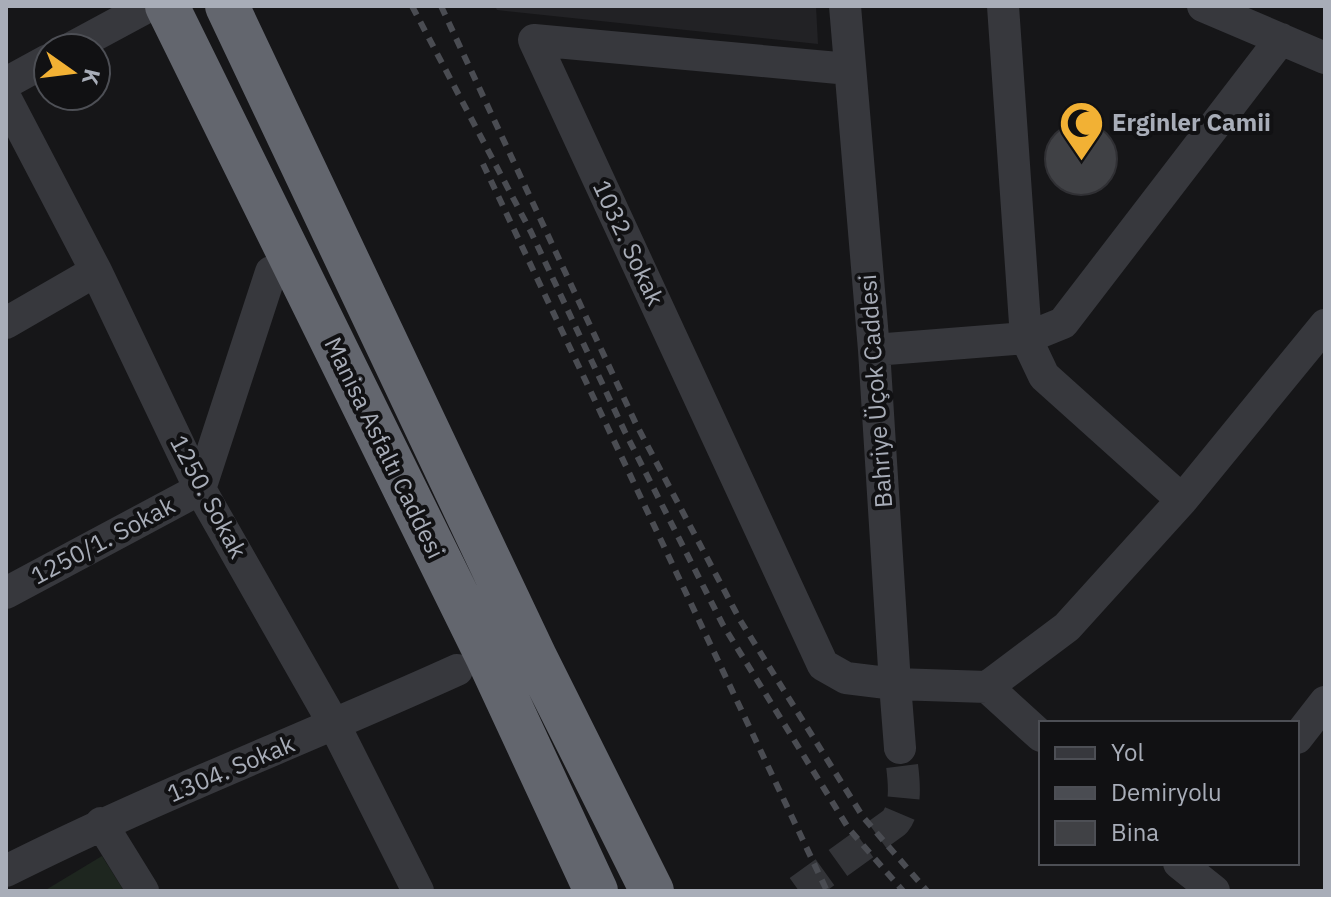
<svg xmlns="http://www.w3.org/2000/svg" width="1331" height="897" font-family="'IBM Plex Sans',sans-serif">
	<rect width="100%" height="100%" fill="#161618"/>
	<path fill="#222225" d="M 495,6 L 816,6 L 818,44 L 497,10 Z"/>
	<path fill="#1e261f" d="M 102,856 L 124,891 L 44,891 Z"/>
	<path fill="#404145" stroke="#303034" stroke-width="2" d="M1045 159a36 36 0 1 1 72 0a36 36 0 1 1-72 0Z"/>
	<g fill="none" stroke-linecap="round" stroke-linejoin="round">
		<path stroke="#333438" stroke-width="32" stroke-dasharray="32 16" stroke-linecap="butt" d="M 799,891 L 895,822 C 910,802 902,771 900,748"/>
		<path stroke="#37383d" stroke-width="32" d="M 845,6 L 874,350 L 895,684 L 987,687
			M 1203,6 L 1325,58
			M 71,48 L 149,6
			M 849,69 L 534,40 L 823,665 L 846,678 L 895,684 L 900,748
			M 6,83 L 48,60
			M 6,99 L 96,271 L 200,489 L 335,726 L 418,891
			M 6,323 L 96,271
			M 874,350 L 1026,338 L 1003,6
			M 1182,500 L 1044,376 L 1026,338 L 1063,323 L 1281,39
			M 6,593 L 200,489 L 271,272
			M 987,687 L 1067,627 L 1182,500 L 1325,325
			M 987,687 L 1041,736
			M 1297,738 L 1325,702
			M 101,823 L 143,891
			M 1179,863 L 1214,891
			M 6,871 C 153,797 307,738 457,670"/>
		<path stroke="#63666e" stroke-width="44" d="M 167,6 L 487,656 L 596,891
			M 227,6 L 535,657 L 652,891"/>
		<path stroke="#4a4c52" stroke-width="6" stroke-dasharray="10 8" stroke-linecap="butt" d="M 412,6 L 531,232 L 625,432 L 723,625 L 849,829 L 903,891
			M 441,6 L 636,424 L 740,620 L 863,817 L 927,891
			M 483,164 L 827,891"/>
	</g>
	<defs>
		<symbol id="mosque-pin" viewBox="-11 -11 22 30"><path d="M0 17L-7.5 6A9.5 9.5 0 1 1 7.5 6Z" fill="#f2b134" stroke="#111113"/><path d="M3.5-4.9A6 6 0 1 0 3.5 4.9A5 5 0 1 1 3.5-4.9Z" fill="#111"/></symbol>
	</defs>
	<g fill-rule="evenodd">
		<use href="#mosque-pin" x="1056" y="98" width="51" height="69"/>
	</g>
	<g text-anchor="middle" stroke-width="8" stroke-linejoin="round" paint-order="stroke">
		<g font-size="24" font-weight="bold" fill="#a8adb8" stroke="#111113" text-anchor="start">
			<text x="1112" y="131">Erginler Camii</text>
		</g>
		<g font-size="24" fill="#a8adb8" stroke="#111113">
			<text transform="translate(628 243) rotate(65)" y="8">1032. Sokak</text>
			<text transform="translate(876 391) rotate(-94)" y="8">Bahriye Üçok Caddesi</text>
			<text transform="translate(384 448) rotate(64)" y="8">Manisa Asfaltı Caddesi</text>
			<text transform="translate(208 497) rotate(62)" y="8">1250. Sokak</text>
			<text transform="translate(103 541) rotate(-28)" y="8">1250/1. Sokak</text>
			<text transform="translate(231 769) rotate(-23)" y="8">1304. Sokak</text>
		</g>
	</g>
	<rect width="1331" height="897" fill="none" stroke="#a8adb8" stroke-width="16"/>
	<rect x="1039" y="721" width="260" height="144" fill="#111113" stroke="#4d4f55" stroke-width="2"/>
	<rect x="1055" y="747" width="40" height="12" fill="#37383d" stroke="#4d4f55" stroke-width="2"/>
	<text x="1111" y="761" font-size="24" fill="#a8adb8">Yol</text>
	<rect x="1055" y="787" width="40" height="12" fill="#4a4c52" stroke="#4d4f55" stroke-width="2"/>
	<text x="1111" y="801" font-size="24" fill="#a8adb8">Demiryolu</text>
	<rect x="1055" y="821" width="40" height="24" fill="#404145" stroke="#4d4f55" stroke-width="2"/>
	<text x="1111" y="841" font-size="24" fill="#a8adb8">Bina</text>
	<g transform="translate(72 72) rotate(104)"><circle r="38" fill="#111113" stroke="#4d4f55" stroke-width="2"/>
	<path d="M0-6L14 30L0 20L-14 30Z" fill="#f2b134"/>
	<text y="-12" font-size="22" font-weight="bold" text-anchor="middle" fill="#a8adb8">K</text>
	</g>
</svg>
